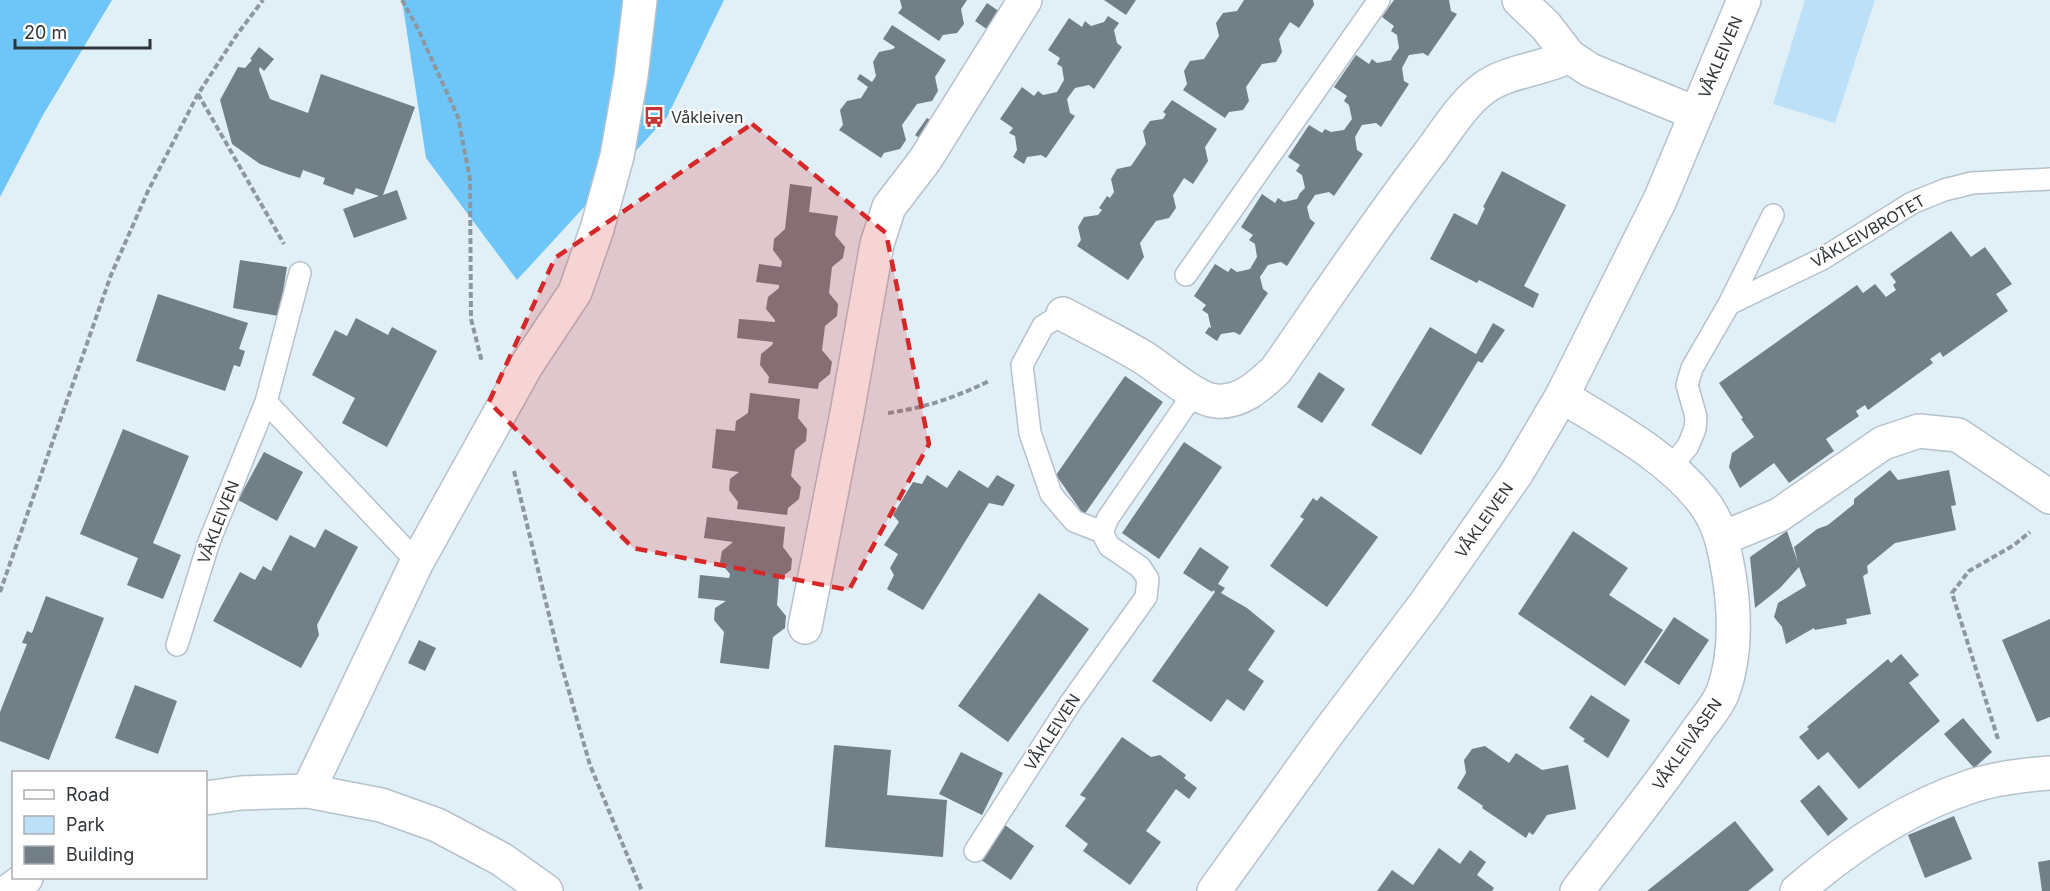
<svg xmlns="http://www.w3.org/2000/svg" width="2050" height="891" font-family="Inter,sans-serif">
	<rect width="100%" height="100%" fill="#e1eff7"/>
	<path fill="#bbe0f7" d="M 1805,0 L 1875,0 L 1835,123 L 1773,104 Z"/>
	<path fill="#6dc6f7" d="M 0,0 L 112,0 L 43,115 L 0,197 Z
		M 402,0 L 724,0 L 667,117 L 517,280 L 426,158 Z"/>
	<path fill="#737f87" d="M 900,0 L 967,0 L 961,9 L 964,24 L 957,33 L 943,35 L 939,41 L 898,13 L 902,8 Z
		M 1104,0 L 1136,0 L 1126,15 Z
		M 1244,0 L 1313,0 L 1314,5 L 1299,28 L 1290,22 L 1279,39 L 1282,52 L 1276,62 L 1262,64 L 1246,87 L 1249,101 L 1243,110 L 1229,112 L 1225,118 L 1183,90 L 1187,84 L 1184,71 L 1190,61 L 1204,59 L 1219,36 L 1216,23 L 1223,13 L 1237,11 Z
		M 1394,0 L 1449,0 L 1451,11 L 1457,14 L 1428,56 L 1423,53 L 1409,55 L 1402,68 L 1404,81 L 1409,84 L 1381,127 L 1376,123 L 1362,125 L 1355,137 L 1357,150 L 1363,154 L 1334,196 L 1329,192 L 1315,195 L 1307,207 L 1310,219 L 1315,223 L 1287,266 L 1281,262 L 1268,265 L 1260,277 L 1263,289 L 1268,293 L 1240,335 L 1234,332 L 1221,334 L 1217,341 L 1205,333 L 1209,327 L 1211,328 L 1208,314 L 1202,310 L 1206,305 L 1194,296 L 1215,264 L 1228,272 L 1231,268 L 1237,272 L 1250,269 L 1257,257 L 1255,244 L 1249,240 L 1253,235 L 1241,227 L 1262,194 L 1275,203 L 1278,198 L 1284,202 L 1297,199 L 1300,193 L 1305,188 L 1302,175 L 1296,171 L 1300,165 L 1288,157 L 1309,125 L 1322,133 L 1325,129 L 1331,132 L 1344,130 L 1352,119 L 1349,105 L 1344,101 L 1347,96 L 1334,87 L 1356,55 L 1369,64 L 1372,59 L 1377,63 L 1392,60 L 1391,59 L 1399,48 L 1397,35 L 1391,31 L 1394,26 L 1382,17 Z
		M 987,3 L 1003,14 L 991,32 L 975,21 Z
		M 1108,16 L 1119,23 L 1114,30 L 1117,43 L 1122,47 L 1094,89 L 1089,85 L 1075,88 L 1067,99 L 1070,113 L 1075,116 L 1046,158 L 1041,155 L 1027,157 L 1024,164 L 1013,157 L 1017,150 L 1015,136 L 1009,133 L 1013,128 L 1000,119 L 1022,87 L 1034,96 L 1038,91 L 1043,95 L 1057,92 L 1064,80 L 1062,67 L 1057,64 L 1060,58 L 1048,50 L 1069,18 L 1082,27 L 1085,21 L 1091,26 L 1104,22 Z
		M 892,25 L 946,60 L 935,77 L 938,91 L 932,101 L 917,104 L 902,125 L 906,140 L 900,149 L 884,153 L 881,158 L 839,130 L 843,125 L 840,110 L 847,101 L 861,98 L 868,87 L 857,79 L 860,74 L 872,82 L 876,76 L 873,62 L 879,52 L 893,49 L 895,47 L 883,39 Z
		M 259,47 L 274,59 L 264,71 L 260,67 L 259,70 L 270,99 L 308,113 L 321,74 L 415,107 L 383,195 L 397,190 L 407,219 L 354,238 L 343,209 L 379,196 L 356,188 L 353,195 L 323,184 L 325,178 L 303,170 L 300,178 L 287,174 L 260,164 L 232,144 L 220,100 L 238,67 L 245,68 L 252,60 L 250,59 Z
		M 1172,100 L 1217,129 L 1205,147 L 1208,161 L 1193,184 L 1184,178 L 1177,189 L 1173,195 L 1176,208 L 1169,218 L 1156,221 L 1140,243 L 1144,257 L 1128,280 L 1077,246 L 1081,240 L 1078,227 L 1084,217 L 1098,215 L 1102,210 L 1099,208 L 1107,196 L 1110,198 L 1114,192 L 1111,179 L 1117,169 L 1131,166 L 1146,144 L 1143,131 L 1150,121 L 1163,119 L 1166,114 L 1163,112 Z
		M 927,118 L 940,126 L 928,144 L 915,135 Z
		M 1502,171 L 1566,205 L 1524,286 L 1539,294 L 1533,308 L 1479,280 L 1477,283 L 1430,259 L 1454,213 L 1477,225 L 1485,208 L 1483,207 Z
		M 790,184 L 812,187 L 809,212 L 838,216 L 835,235 L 845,247 L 843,258 L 832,267 L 829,293 L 838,304 L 837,316 L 825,326 L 822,350 L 832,362 L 830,374 L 819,383 L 818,389 L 768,383 L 769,377 L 760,365 L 761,354 L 772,345 L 773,342 L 737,338 L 739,319 L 775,322 L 775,320 L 766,309 L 768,297 L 779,288 L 779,285 L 756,282 L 759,264 L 781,267 L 782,262 L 773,250 L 774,239 L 785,229 Z
		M 1951,231 L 1971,257 L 1985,247 L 2012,284 L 1996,294 L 2008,311 L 1943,357 L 1940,352 L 1930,359 L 1933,363 L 1868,410 L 1865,405 L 1856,411 L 1859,416 L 1826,439 L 1834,451 L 1789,483 L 1774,463 L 1740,488 L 1729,467 L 1732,453 L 1754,437 L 1741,419 L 1743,418 L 1719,383 L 1857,285 L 1863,293 L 1875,284 L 1886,297 L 1896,290 L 1893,285 L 1896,282 L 1890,274 Z
		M 240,260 L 287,267 L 279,316 L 233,308 Z
		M 158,294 L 248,323 L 239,349 L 245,351 L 240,367 L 234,365 L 225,391 L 136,361 Z
		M 356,318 L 388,335 L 392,327 L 437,351 L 387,447 L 342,423 L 355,398 L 312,375 L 335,330 L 347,336 Z
		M 1493,323 L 1505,330 L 1482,363 L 1478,361 L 1421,455 L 1371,425 L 1430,327 L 1476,354 Z
		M 1319,372 L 1345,389 L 1322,423 L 1297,407 Z
		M 1125,376 L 1163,402 L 1084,515 L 1056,475 Z
		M 750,393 L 800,399 L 798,418 L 807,429 L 806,441 L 795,450 L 791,476 L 801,487 L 799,499 L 788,508 L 787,515 L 737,509 L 738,502 L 729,490 L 730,479 L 739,472 L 712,468 L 716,429 L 735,431 L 736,421 L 748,413 Z
		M 123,429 L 189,456 L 153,543 L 181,555 L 163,599 L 127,585 L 138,558 L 80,534 Z
		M 1184,442 L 1222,467 L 1159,559 L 1122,533 Z
		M 264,452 L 303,472 L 277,521 L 238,500 Z
		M 959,470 L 988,488 L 997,475 L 1015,485 L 1003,506 L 989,503 L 923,610 L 887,589 L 894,575 L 890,568 L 898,554 L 884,545 L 899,522 L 893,515 L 913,482 L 922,484 L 927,475 L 947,488 Z
		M 1890,470 L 1898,480 L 1949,470 L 1956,505 L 1951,506 L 1956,530 L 1895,543 L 1867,566 L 1868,573 L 1863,576 L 1871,614 L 1846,619 L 1847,624 L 1815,630 L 1814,628 L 1786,644 L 1782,627 L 1774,617 L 1778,603 L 1806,586 L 1799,567 L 1780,588 L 1755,608 L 1750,557 L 1787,531 L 1798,563 L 1794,547 L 1817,529 L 1828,525 L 1854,504 L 1854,499 Z
		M 1321,496 L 1378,537 L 1327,607 L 1270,566 L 1304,519 L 1300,517 L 1313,498 L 1317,501 Z
		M 707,517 L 785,527 L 783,547 L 792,559 L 791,570 L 779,579 L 777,605 L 786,616 L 785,628 L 773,637 L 769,669 L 720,663 L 724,632 L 714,620 L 715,608 L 726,601 L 698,598 L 700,575 L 729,578 L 730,574 L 720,562 L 722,551 L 733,542 L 704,538 Z
		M 325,529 L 358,547 L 317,625 L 319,635 L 301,668 L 213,621 L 240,572 L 255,580 L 263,566 L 271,571 L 290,535 L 315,548 Z
		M 1573,531 L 1628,568 L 1609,595 L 1663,630 L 1625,686 L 1518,614 Z
		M 1200,547 L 1229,567 L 1218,584 L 1225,588 L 1221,593 L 1247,608 L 1275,631 L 1248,670 L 1264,681 L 1244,711 L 1227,699 L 1211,722 L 1152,681 L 1215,592 L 1213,590 L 1212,592 L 1183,573 Z
		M 1039,593 L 1089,629 L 1008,742 L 958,706 Z
		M 46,596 L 104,618 L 49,760 L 0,741 L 0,712 L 27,644 L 22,643 L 27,631 L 32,633 Z
		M 1674,617 L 1709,640 L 1679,685 L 1644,662 Z
		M 2050,619 L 2050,717 L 2037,722 L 2002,640 Z
		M 419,640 L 436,648 L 425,671 L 408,663 Z
		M 1901,654 L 1919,675 L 1909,683 L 1940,721 L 1859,789 L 1828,752 L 1818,760 L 1799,737 L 1809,729 L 1807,727 L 1888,659 L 1891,663 Z
		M 135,685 L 177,701 L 158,754 L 115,738 Z
		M 1591,695 L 1630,720 L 1608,758 L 1583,741 L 1585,739 L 1569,728 Z
		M 1963,718 L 1992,752 L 1974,768 L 1944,734 Z
		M 1122,737 L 1151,757 L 1160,755 L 1186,775 L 1184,778 L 1197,788 L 1189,799 L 1176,789 L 1146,831 L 1161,842 L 1130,885 L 1083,851 L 1088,844 L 1065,826 L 1086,798 L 1080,795 Z
		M 834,745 L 891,750 L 887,795 L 947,800 L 943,857 L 825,847 Z
		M 1485,746 L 1509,763 L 1516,753 L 1542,770 L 1568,765 L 1576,809 L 1547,815 L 1533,835 L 1529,832 L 1526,838 L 1482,808 L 1483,806 L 1457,788 L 1466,773 L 1464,760 L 1472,749 Z
		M 961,752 L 1003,773 L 982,815 L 939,794 Z
		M 1819,785 L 1848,819 L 1828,836 L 1800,801 Z
		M 1954,816 L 1972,859 L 1925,878 L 1908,835 Z
		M 1735,821 L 1774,870 L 1748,891 L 1647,891 Z
		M 1005,825 L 1034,846 L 1011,880 L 981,860 Z
		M 1439,848 L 1460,864 L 1470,850 L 1486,862 L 1477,875 L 1494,888 L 1492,891 L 1377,891 L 1392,870 L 1413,885 Z
		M 2050,860 L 2050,891 L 2042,891 L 2038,862 Z"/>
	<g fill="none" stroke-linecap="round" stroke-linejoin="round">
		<defs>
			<path id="service" d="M 1186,275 L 1379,0
				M 1729,304 L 1822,259 L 1912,203 L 1944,190 L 1972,183 L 2050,179
				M 1063,314 L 1043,326 L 1022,365 L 1030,433 L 1051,494 L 1074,521 L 1102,532
				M 266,402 L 417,562
				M 1670,468 L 1688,446 L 1695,429 L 1696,417 L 1687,385 L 1692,368 L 1729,304 L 1773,215
				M 177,645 L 209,542 L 266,402 L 300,273
				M 975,851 L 1071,702 L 1146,597 L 1148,579 L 1140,567 L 1109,546 L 1102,532 L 1108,518 L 1194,393"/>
			<path id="minor" d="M 1519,0 L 1546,26 L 1569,56 L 1590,70 L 1695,113
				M 1063,314 C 1089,328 1116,341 1141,356 C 1160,367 1195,400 1216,401 C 1241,403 1259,386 1276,370 C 1326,298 1375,224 1429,154 C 1445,133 1462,104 1484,88 C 1509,70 1542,70 1569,56
				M 1562,396 C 1610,426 1666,455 1701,499 C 1720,522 1724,546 1729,575 C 1735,613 1736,656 1723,692 C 1717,707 1704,721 1695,734 C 1658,788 1617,839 1577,891
				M 1723,538 L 1779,515 L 1883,443 L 1919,431 L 1958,435 L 2050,497
				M 805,627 L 847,413 L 877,244 L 889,207 L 925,160 L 1025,0
				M 1797,891 C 1847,848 1905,808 1969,787 C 1995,778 2023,775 2050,773"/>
			<path id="tertiary" d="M 308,791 L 417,562 L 526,366 L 575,292 L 597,229 L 617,156 L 631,76 L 640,0
				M 1214,891 L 1327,734 L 1425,604 L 1516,474 L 1562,396 L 1660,200 L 1744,0"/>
			<path id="secondary" d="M 206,798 L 241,793 L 308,791 L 381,805 L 437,825 L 501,859 L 546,891
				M 9,891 L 26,878"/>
		</defs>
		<use href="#service" stroke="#b5c2cb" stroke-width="24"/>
		<use href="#minor" stroke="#b5c2cb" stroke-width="36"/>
		<use href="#tertiary" stroke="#b5c2cb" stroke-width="36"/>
		<use href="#secondary" stroke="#b5c2cb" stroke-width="36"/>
		<path stroke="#8e979e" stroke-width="4" stroke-dasharray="6 3" stroke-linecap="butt" d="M 402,0 L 417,27 L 458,117 L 470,179 L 471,319 L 482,362
			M 198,94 L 284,244
			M 888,413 C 924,408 957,397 989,381
			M 514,471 L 560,660 L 590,765 L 642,891
			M 0,592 L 111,275 L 148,191 L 198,94 L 236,36 L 263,0
			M 1998,739 L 1952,593 L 1969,571 L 2014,545 L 2030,532"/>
		<use href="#service" stroke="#fff" stroke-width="21"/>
		<use href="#minor" stroke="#fff" stroke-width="33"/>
		<use href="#tertiary" stroke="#fff" stroke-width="33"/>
		<use href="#secondary" stroke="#fff" stroke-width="33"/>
	</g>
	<path fill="#d62828" fill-opacity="0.2" stroke="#d62828" stroke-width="4.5" stroke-dasharray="12 8" stroke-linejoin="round" d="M 752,124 L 886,233 L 929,444 L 849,590 L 633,548 L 489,402 L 555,258 Z"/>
	<defs>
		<symbol id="bus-bare" viewBox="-9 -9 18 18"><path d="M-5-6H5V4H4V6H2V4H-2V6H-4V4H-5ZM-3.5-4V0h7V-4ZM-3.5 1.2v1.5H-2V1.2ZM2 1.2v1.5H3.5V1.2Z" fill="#c43536" stroke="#fff" stroke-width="2.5" paint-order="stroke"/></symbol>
	</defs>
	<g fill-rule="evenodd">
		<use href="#bus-bare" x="639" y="102" width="30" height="30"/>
	</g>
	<g text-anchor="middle" stroke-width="4.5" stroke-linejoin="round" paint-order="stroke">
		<g font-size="16" fill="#303539" stroke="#fff">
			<text transform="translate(1720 57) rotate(-67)" y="6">VÅKLEIVEN</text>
			<text transform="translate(1868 231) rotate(-30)" y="6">VÅKLEIVBROTET</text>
			<text transform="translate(1484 520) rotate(-55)" y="6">VÅKLEIVEN</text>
			<text transform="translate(218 522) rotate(-69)" y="6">VÅKLEIVEN</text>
			<text transform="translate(1052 732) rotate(-57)" y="6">VÅKLEIVEN</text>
			<text transform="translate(1687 744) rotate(-55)" y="6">VÅKLEIVÅSEN</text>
		</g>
		<g font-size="16" fill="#303539" stroke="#fff" text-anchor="start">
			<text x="671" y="123">Våkleiven</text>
		</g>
	</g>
	<rect x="12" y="771" width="195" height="108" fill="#ffffff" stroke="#acaeb0" stroke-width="1.5"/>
	<rect x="24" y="790" width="30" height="9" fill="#ffffff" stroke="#acaeb0" stroke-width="1.5"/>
	<text x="66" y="801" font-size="18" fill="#303539">Road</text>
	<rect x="24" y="816" width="30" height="18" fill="#bbe0f7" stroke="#acaeb0" stroke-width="1.5"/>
	<text x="66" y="831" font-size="18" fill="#303539">Park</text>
	<rect x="24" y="846" width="30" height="18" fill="#737f87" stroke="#acaeb0" stroke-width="1.5"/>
	<text x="66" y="861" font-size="18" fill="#303539">Building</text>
	<path d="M15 39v9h135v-9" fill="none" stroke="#303539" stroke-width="3"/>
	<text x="24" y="39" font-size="18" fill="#303539" stroke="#ffffff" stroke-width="4.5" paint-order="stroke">20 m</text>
</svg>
